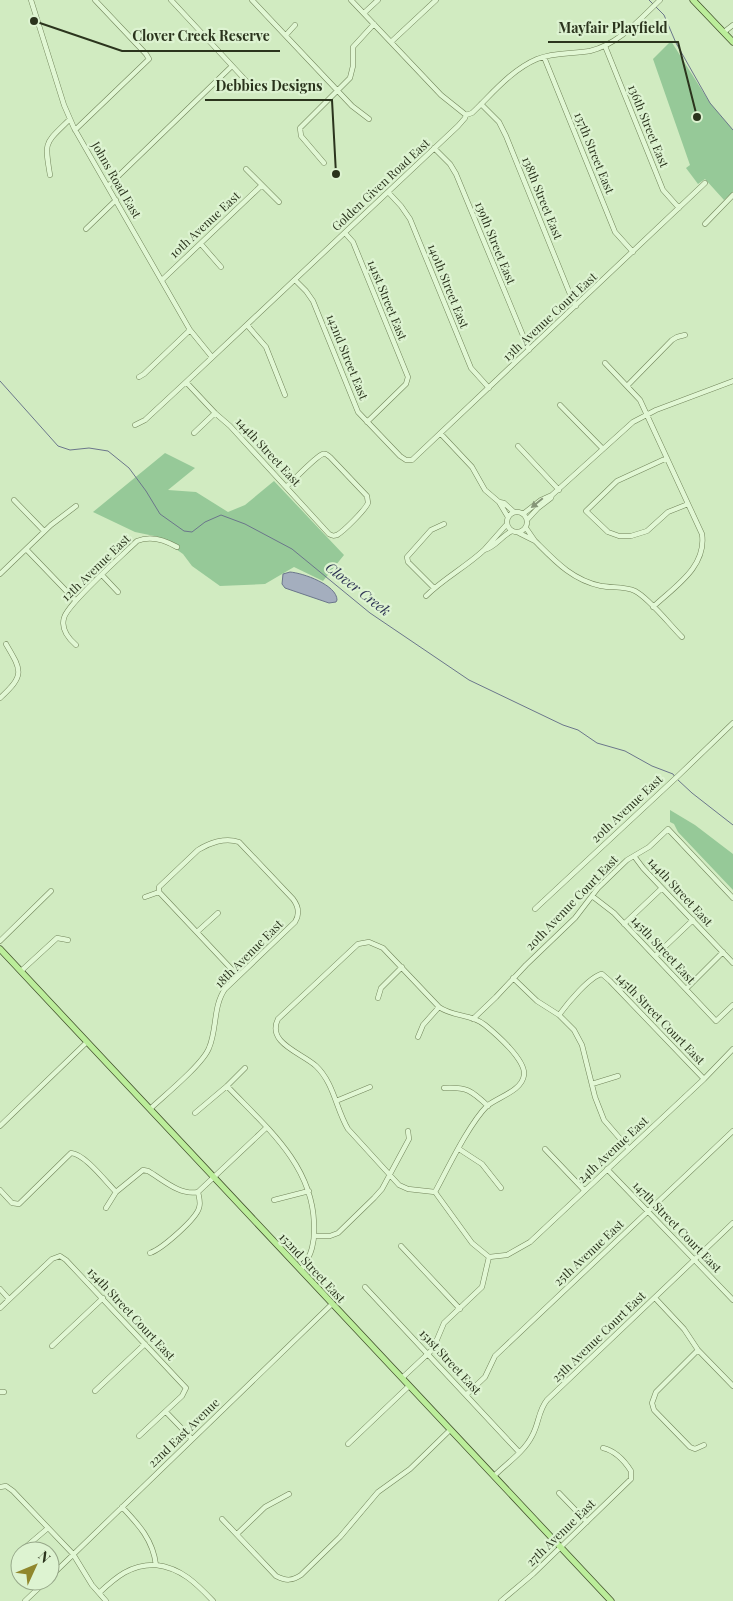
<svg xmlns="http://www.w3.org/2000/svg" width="733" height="1601" font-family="'Playfair Display',serif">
	<rect width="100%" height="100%" fill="#d1ebc1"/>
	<path fill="#96c998" d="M 671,41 L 710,103 L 733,130 L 733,192 L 724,200 L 705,179 L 698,184 L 686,168 L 690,165 L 653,59 Z
		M 165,453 L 195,468 L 168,490 L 196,492 L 228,512 L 245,505 L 274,481 L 344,555 L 323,581 L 294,567 L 265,584 L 220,586 L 192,566 L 183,554 L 159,537 L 135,532 L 93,512 Z
		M 670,810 L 695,825 L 733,854 L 733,890 L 678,832 L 674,824 L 670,822 Z"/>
	<path fill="#a4aebe" stroke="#6b768b" d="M 290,572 C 303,573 337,585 337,600 L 336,602 L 329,603 L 285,588 L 282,584 L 283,574 Z"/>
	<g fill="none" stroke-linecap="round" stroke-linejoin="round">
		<path stroke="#6b768b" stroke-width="1" d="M 649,0 L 653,4
			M 656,7 L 664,15 L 676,43 L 710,103 L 733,130
			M 0,381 L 58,446 L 70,450 L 89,448 L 108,451 L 129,468 L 146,491 L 160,514 L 184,531 L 192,532 L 205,522 L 221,515 L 245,524 L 292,549 L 370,613 L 469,680 L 563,725 L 578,730 L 597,743 L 625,751 L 652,766 L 673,774 L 675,777
			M 678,780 L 692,793 L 733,825"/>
		<defs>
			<path id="minor" d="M 31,0 L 64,105 L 74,128 L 190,330 L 212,357
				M 171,0 L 250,85
				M 252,0 L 352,106 L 369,119
				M 351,0 L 441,95 L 466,115
				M 364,13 L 378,0
				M 724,32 L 733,25
				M 286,35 L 295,25
				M 391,42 L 436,0
				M 605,46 L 663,190 L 679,208
				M 544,57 L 615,232 L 633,252
				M 481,104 L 499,122 L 506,136 L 572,299 L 576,306
				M 75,130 L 149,59 L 146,54 L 95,0
				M 434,148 L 450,164 L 456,174 L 529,350
				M 324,163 L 301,136 L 300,128 L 350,78 L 353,66 L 353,47 L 374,24
				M 246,169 L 279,202
				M 50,175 C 44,140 45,144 70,119
				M 108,186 L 232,66
				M 388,192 L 401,206 L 410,219 L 471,368 L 489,388
				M 705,224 L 733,195
				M 86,229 L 116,200
				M 345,233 L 353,242 L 408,377 L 406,384 L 367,422
				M 201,244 L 221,267
				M 162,280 L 262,185
				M 295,280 L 306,291 L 313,301 L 358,412 L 400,456 L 406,460 L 412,460 L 705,183
				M 247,325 L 266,347 L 285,395
				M 605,363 L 640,400 L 702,534 C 707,567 674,587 653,607
				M 139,377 L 144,374 L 190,330
				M 186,382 L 215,413 L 230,426 L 329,534 C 333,536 333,536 337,535 C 344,531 365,510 368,503 L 367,496 L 330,457 C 327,455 326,453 323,454 C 316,456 293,481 286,487
				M 627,386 L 672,340 L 677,337 L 685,335
				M 560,405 L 603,449
				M 135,425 L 145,420 L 186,382 L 458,126 L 465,118 L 466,115 L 472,113 C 492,94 511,70 537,59 C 554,52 572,54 590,51 C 619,44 639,20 660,0
				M 194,433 L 215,413
				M 441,434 L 472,467 L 485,490 L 499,502
				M 518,446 L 559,490
				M 667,458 L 617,481 L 586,511 L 608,532 L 619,536 L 631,536 L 647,531 L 668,512 L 688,504
				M 552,495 L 633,422 L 656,410 L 733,381
				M 14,500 L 44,531
				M507 522a10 10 0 1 1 20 0a10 10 0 1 1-20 0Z
				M 523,514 L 541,500 L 552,495 L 551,498 L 538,508 L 527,520
				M 508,517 L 499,502 L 504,503 L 514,512
				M 507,524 L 484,550 C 496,547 501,536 512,531
				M 519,533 L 535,541 L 526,528
				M 535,541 C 555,561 572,580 601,586 C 612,588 625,586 635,591 C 649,598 670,625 682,637
				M 26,549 L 75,600
				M 0,574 L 51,525 L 76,506
				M 102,575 L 118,592
				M 434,588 L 408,562 L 407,557 L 431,530 L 444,524
				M 426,596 C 444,578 466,567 484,550
				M 76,645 C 68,638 61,628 64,618 C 67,604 124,554 137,541 C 151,535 165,540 177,547
				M 0,698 C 25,675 22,671 6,644
				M 634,856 L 643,868 L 733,963
				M 159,892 L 238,976
				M 592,896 L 614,913 L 716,1021 L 733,1005
				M 145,897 L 159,892
				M 535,909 L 679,775 L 733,723
				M 624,924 L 662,888
				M 197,932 L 218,913
				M 0,941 L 51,891
				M 655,956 L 693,920
				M 21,971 L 57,938 L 68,940
				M 513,978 L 537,1001 L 559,1015 L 574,1030 L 582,1045 L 595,1097 L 604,1120 L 629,1149
				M 686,989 L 723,952
				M 378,998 L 381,988 L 402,967
				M 559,1015 C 567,1004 590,976 602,974 L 610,981 L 704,1079
				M 473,1019 L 496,997 L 526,965 L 575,918 L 598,888 L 627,860 L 649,847 L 668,829 L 733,898
				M 418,1037 L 423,1025 L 439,1007
				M 592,1084 L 618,1076
				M 227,1086 C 265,1126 312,1164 314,1223 C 315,1242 312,1255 301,1270
				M 444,1088 C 467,1087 471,1090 488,1106
				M 336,1101 L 370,1087
				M 150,1109 C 164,1096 203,1064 209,1048 C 217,1030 213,1006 225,989 L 295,922 C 300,914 299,907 293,899 L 239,842 C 225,837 209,843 198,850 L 159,887 L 159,892
				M 195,1113 L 227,1086 L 245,1068
				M 0,1126 L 87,1042
				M 459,1149 L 482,1164 L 501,1188
				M 545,1149 L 584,1190
				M 607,1169 L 733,1300
				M 0,1190 L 12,1203 L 19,1204 L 71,1153 C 85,1154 106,1182 116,1192
				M 198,1192 L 266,1128
				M 435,1192 C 448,1168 469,1124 487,1106 C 498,1097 522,1091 524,1075 C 526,1060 496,1034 485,1025 C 472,1014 453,1017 439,1007 L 383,948 L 369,942 L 358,944 L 278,1019 C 266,1043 302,1053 316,1066 C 334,1083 336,1109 348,1129 L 399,1185 L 408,1189 L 435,1192 L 472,1243 L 489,1257 L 507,1255 L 530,1242 L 704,1079 L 733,1049
				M 274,1200 L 309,1191
				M 106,1208 L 116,1192 L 143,1170 L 148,1171 C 162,1179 180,1196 198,1192
				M 315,1236 L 330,1236 L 338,1233 L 374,1198 L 382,1189 L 409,1139 L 408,1131
				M 401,1246 L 460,1309
				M 150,1253 C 162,1249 196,1219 199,1208 C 201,1203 199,1197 198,1192
				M 365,1287 L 519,1452
				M 0,1289 L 9,1299
				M 655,1298 L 684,1329 L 698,1350 L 733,1386
				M 0,1308 L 52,1259 L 60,1256 L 66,1260 L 186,1388 L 182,1396 L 139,1436
				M 52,1346 L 103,1298
				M 698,1350 L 656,1392 L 652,1403 L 654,1410 L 690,1447 L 695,1449 L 704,1445
				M 402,1378 L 433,1349 L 444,1323 L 482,1287 L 489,1257
				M 95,1391 L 145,1344
				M 0,1392 L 4,1392
				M 467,1394 L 485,1377 L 495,1356 L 733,1131
				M 166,1412 L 192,1439
				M 348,1444 L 409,1386
				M 494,1476 C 506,1464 524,1452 532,1436 C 539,1424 538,1411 547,1400 L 733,1223
				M 0,1487 L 6,1486 L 13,1491 L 73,1554 L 92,1585 L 106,1601
				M 559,1493 L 587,1522
				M 122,1507 C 139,1525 153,1540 156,1565 C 181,1568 196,1583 213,1601
				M 222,1519 L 276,1576 C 286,1581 292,1581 301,1575 L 340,1537 L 378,1492 L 410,1469 L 450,1430
				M 237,1534 L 265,1507 L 289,1494
				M 21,1551 L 48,1528
				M 50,1577 L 332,1304
				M 99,1593 C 116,1577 131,1564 156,1565
				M 25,1601 L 46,1581
				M 501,1601 L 533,1574 L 631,1479 L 631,1471 C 624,1460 616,1451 603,1448"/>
			<path id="major" d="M 693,0 L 733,42
				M 0,949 L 611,1601"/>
		</defs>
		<use href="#minor" stroke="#71845a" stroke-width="5.5"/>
		<use href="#major" stroke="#44522e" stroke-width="7"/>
		<use href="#minor" stroke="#e1f7d4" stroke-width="4.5"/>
		<use href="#major" stroke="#bbed9a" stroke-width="5.5"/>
	</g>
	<defs><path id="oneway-solid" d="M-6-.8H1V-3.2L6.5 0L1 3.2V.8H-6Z" transform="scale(1.25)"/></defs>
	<use fill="#869678" href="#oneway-solid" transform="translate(537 503) rotate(141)"/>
	<g text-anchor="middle" stroke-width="4.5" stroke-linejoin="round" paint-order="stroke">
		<g font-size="12" fill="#2b341d" stroke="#ddf3d1">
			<text transform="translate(648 126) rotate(68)" y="4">136th Street East</text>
			<text transform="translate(594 153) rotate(68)" y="4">137th Street East</text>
			<text transform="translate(116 180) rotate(60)" y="4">Johns Road East</text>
			<text transform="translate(381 185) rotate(-43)" y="4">Golden Given Road East</text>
			<text transform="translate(542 198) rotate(68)" y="4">138th Street East</text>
			<text transform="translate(205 225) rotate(-43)" y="4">10th Avenue East</text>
			<text transform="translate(495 243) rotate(68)" y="4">139th Street East</text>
			<text transform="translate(448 286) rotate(68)" y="4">140th Street East</text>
			<text transform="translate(387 300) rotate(68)" y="4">141st Street East</text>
			<text transform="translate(550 317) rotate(-43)" y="4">13th Avenue Court East</text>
			<text transform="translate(347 357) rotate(68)" y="4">142nd Street East</text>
			<text transform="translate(268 452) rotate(47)" y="4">144th Street East</text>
			<text transform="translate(96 568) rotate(-44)" y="4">12th Avenue East</text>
			<text transform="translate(627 809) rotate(-43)" y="4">20th Avenue East</text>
			<text transform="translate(680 892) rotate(47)" y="4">144th Street East</text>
			<text transform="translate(572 903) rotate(-46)" y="4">20th Avenue Court East</text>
			<text transform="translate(663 950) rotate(47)" y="4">145th Street East</text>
			<text transform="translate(249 954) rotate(-45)" y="4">18th Avenue East</text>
			<text transform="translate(660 1019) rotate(46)" y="4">145th Street Court East</text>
			<text transform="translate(613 1150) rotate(-43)" y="4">24th Avenue East</text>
			<text transform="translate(677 1227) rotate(46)" y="4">147th Street Court East</text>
			<text transform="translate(589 1253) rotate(-43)" y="4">25th Avenue East</text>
			<text transform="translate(312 1268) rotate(47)" y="4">152nd Street East</text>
			<text transform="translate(131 1314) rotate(47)" y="4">154th Street Court East</text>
			<text transform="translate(599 1337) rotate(-44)" y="4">25th Avenue Court East</text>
			<text transform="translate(450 1362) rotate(47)" y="4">151st Street East</text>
			<text transform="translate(184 1433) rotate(-44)" y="4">22nd East Avenue</text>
			<text transform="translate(561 1533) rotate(-44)" y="4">27th Avenue East</text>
		</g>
		<g font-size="14" font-style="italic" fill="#2d3353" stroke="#ddf3d1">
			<text transform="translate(358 589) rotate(38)" y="5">Clover Creek</text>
		</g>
	</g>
	<path fill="none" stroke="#2b341d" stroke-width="2" d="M697 117L678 42H548M34 21L122 51H280M336 174L332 100H205"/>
	<g fill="#2b341d" stroke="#ddf3d1" stroke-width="2">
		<circle cx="697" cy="117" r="5"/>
		<circle cx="34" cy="21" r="5"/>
		<circle cx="336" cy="174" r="5"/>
	</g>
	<g font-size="14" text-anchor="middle" font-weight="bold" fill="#2b341d" stroke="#ddf3d1" stroke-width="4.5" stroke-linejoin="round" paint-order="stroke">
		<text x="613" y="33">Mayfair Playfield</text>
		<text x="201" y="41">Clover Creek Reserve</text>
		<text x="269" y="91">Debbies Designs</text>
	</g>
	<g transform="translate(35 1566) rotate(46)"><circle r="24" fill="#ddf3d1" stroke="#96a789"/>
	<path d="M0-4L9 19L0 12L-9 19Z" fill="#90872d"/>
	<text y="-8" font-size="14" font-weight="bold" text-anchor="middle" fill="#2b341d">N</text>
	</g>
</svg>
